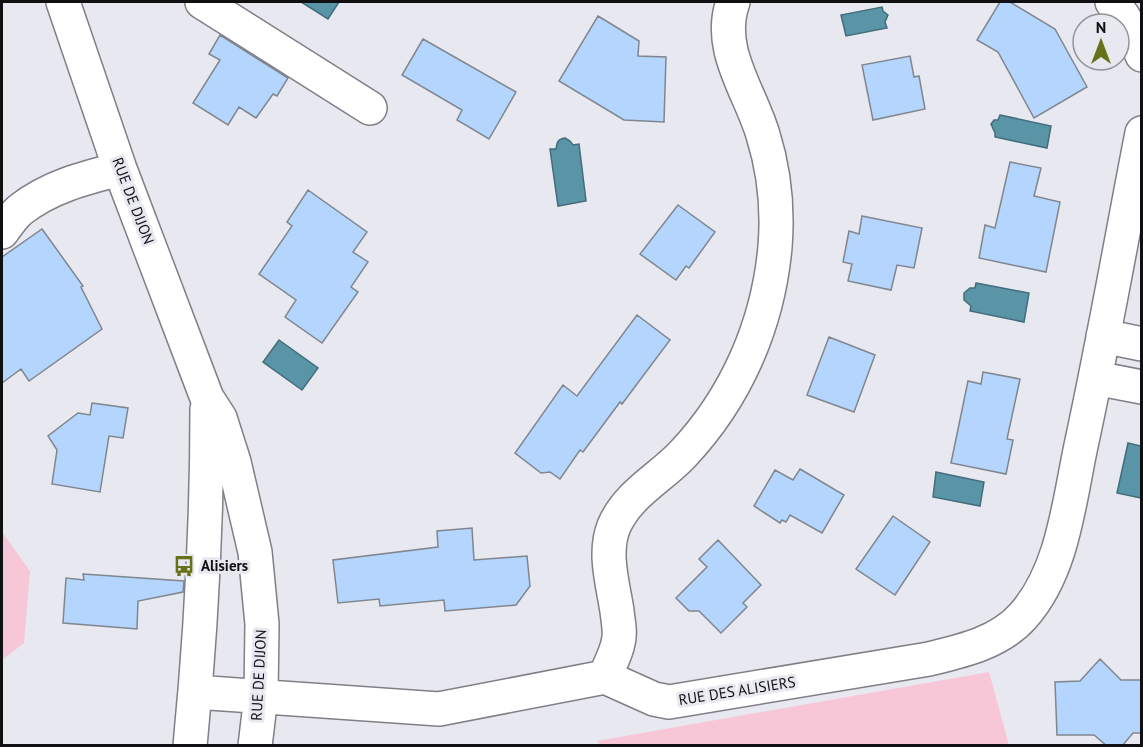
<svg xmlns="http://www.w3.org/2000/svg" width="1143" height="747" font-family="'PT Sans',sans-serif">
	<rect width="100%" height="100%" fill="#e8e8f1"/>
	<path fill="#f7c6d7" d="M 2,532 L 30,571 L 24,643 L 2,660 Z
		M 989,672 L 1009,745 L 601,746 L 597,741 Z"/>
	<path fill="#5995a7" stroke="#436d7b" stroke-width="1.5" d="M 301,2 L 339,2 L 328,19 Z
		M 882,7 L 883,11 L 888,15 L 885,22 L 887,28 L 846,36 L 841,15 Z
		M 1000,115 L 1051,126 L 1047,148 L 995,137 L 995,133 L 991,124 L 994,120 L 998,120 Z
		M 565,138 L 570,141 L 573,145 L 579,144 L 586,201 L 558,206 L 550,149 L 556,149 C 557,142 558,139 565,138 Z
		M 976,283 L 1029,293 L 1024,322 L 970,311 L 971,306 L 964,300 L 964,293 L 970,288 L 975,288 Z
		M 279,340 L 318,368 L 302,390 L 263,362 Z
		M 1128,443 L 1141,446 L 1141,498 L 1117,493 Z
		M 936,472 L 984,482 L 980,506 L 933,497 Z"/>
	<path fill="#b3d5fe" stroke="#80868d" stroke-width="1.5" d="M 1000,2 L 1010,2 L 1055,29 L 1087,87 L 1034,118 L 998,52 L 977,40 Z
		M 598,16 L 639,41 L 638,56 L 666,57 L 664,122 L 624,120 L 559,81 Z
		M 220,35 L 288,78 L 277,96 L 273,94 L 256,118 L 239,107 L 228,125 L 193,103 L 220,60 L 209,54 Z
		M 423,39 L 516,92 L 489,139 L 457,120 L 462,110 L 402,75 Z
		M 910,56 L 914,77 L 919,76 L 925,109 L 873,120 L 862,65 Z
		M 1010,162 L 1041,168 L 1034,196 L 1060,202 L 1046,272 L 979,258 L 985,225 L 995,228 Z
		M 308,190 L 367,232 L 353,252 L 368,262 L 351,287 L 358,292 L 322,343 L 285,317 L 296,300 L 259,274 L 292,226 L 287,222 Z
		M 678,205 L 715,232 L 689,268 L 686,266 L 676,280 L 640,254 Z
		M 862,216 L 922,228 L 914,268 L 897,265 L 891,290 L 848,281 L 852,264 L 843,262 L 849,231 L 859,234 Z
		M 42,229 L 83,286 L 81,287 L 102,329 L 29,381 L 21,369 L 2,383 L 2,257 Z
		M 637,315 L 670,340 L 622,404 L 620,402 L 583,452 L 580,450 L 560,479 L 550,472 L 541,473 L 515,453 L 563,385 L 577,396 Z
		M 829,337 L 875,355 L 854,412 L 807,395 Z
		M 983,372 L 1020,379 L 1007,439 L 1013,440 L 1006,474 L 951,463 L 968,381 L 981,384 Z
		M 92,403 L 128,408 L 123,438 L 109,436 L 100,492 L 52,484 L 57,450 L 48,436 L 78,413 L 90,415 Z
		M 800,469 L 844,495 L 822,533 L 790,515 L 786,522 L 782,520 L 780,523 L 754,506 L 775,470 L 793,480 Z
		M 893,516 L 930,542 L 895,595 L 856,569 Z
		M 472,528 L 474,560 L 527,556 L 530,586 L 516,605 L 445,611 L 444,600 L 380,606 L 379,599 L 338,603 L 333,560 L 438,547 L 437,531 Z
		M 718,540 L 761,585 L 743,603 L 747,607 L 721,633 L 699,611 L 689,611 L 676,598 L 707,567 L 699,559 Z
		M 83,574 L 184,581 L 183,592 L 138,601 L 137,629 L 63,623 L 66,578 L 84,580 Z
		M 1100,659 L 1121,680 L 1142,680 L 1142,733 L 1133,733 L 1122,746 L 1107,746 L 1094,735 L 1057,735 L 1055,682 L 1080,681 Z"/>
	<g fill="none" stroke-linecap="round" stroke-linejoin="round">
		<defs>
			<path id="minor" d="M 63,2 L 120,169 L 207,398 L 220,418 L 234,462 L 255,552 L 262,624 L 261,696 L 255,746
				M 202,2 L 370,108
				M 1112,2 C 1126,17 1134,35 1142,55
				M 2,232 C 7,225 13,216 20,210 C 49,187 84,178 120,169
				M 1103,336 L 1142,344
				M 1095,378 L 1142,387
				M 605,677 C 609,666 616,654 618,643 C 621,633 618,621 617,611 C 613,584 603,553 614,526 C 628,494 659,479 682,455 C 736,398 768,325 775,247 C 778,210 774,170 763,135 C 750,91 716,49 733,2
				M 195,692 L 439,709 L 605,677 L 654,699 L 669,702 L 929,659 C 962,651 999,643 1023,616 C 1064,570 1069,500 1082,441 C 1104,339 1122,236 1142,133
				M 190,746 C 201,633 207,521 207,409"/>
		</defs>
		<use href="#minor" stroke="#807f88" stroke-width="36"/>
		<use href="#minor" stroke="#fff" stroke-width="33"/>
	</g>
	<defs>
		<symbol id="bus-bare" viewBox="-9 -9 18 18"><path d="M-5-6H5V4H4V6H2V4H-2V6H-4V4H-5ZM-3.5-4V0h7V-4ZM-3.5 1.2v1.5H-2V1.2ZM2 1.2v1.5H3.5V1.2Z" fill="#66711a" stroke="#e8e8f1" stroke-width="2.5" paint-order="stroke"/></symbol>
	</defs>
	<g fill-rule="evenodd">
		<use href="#bus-bare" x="169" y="551" width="30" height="30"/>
	</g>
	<g text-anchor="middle" stroke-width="6" stroke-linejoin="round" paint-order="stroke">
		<g font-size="15" fill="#101013" stroke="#e8e8f1">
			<text transform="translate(133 201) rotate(69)" y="5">RUE DE DIJON</text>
			<text transform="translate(259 675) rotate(-87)" y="5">RUE DE DIJON</text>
			<text transform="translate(737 691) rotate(-9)" y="5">RUE DES ALISIERS</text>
		</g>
		<g font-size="15" font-weight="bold" fill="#101013" stroke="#e8e8f1" text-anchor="start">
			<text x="201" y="571">Alisiers</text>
		</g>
	</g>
	<rect width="1143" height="747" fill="none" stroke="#101013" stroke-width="6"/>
	<g transform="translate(1101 42)"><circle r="28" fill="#e8e8f1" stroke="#929298" stroke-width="1.5"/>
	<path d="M0-4.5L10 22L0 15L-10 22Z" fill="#66711a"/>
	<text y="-9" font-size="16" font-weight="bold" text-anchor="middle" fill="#101013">N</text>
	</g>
</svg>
